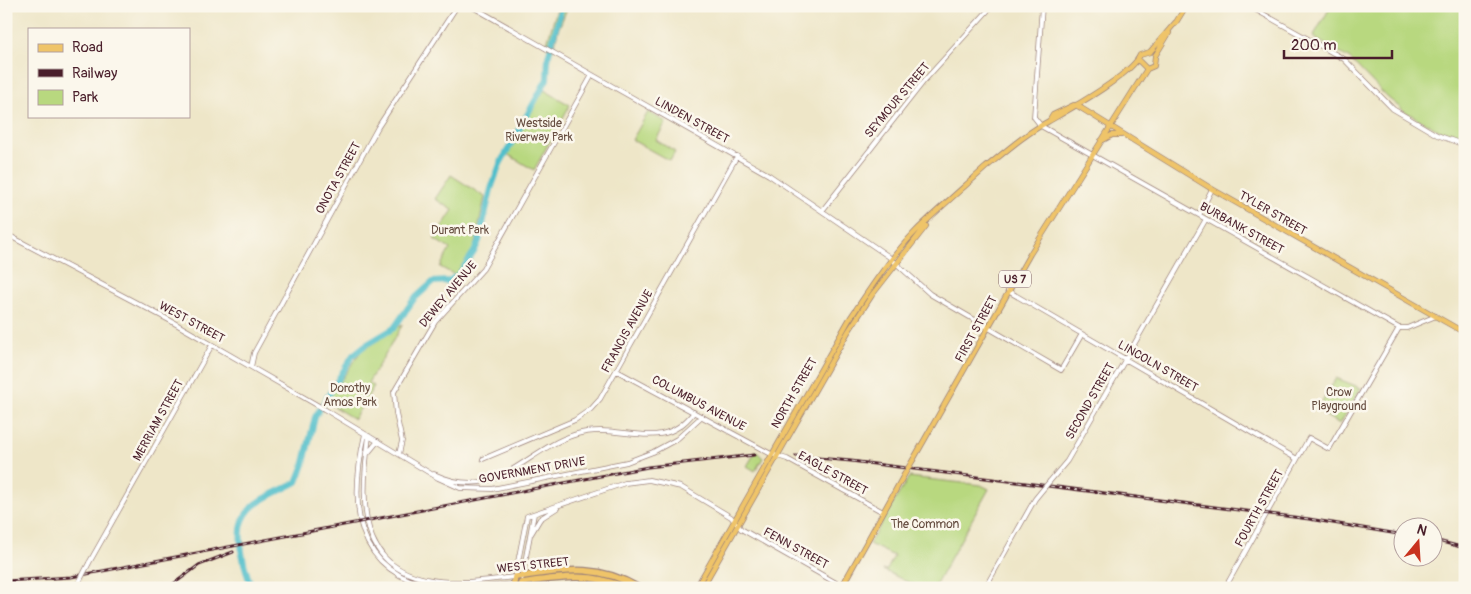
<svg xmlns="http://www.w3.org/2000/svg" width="1471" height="594" font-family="Pangolin,sans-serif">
	<rect width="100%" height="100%" fill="#fbf7ec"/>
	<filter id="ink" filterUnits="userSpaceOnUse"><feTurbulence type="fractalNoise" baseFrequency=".02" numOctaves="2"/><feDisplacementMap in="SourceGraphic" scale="10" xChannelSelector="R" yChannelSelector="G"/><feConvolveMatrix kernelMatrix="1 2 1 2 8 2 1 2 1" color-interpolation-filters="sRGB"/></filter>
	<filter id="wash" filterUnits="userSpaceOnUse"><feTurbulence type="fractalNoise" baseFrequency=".0096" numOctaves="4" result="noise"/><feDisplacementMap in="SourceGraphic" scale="20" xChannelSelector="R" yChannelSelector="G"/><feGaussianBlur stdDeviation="1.12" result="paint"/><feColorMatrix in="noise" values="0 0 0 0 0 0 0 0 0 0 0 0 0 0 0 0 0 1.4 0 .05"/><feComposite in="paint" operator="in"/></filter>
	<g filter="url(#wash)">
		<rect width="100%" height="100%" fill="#eee6c8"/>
		<path fill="#b8d87f" stroke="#817c55" d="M 558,6 L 568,6 L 559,28 L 553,50 L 546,46 Z
			M 1331,6 L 1465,6 L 1465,140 L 1438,130 L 1404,111 L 1387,97 L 1350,59 L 1313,37 Z
			M 544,90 L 570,105 L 534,170 L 507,154 Z
			M 648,112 L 666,122 L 656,140 L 675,152 L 670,161 L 632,140 Z
			M 451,175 L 485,197 L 474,248 L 455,275 L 440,267 L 450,249 L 434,239 L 453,210 L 435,199 Z
			M 403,324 L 368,383 L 374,386 L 354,419 L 326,402 L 361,351 Z
			M 1336,378 L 1361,388 L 1340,424 L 1322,414 L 1324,409 L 1319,407 Z
			M 756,451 L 763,458 L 755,471 L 747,466 Z
			M 909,477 L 981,485 L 989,489 L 934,588 L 920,588 L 883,570 L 887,570 L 894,556 L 869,544 Z"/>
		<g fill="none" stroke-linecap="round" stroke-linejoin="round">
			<path stroke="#52bfcb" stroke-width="6" d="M 252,588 C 246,573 242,559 241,543 C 236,503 269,498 297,482 L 303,467 L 315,417 L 353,355 L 364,346 L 394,328 L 414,299 L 433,282 L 449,281 L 459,274 L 474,252 L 479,241 L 491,189 L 500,164 L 547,79 L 548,57 L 562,6"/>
		</g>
	</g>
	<g filter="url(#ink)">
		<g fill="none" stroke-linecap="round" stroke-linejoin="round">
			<defs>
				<path id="minor" d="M 471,6 L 769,175 L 888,256 L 930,294 L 1061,370 L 1082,334
					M 1042,6 L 1034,117 L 1041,126 L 1399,328 L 1407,328 L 1436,316
					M 1249,6 L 1344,59 L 1393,109 L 1437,135 L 1465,145
					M 822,211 L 924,81 L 992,6
					M 1199,215 L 1212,189
					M 6,234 L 169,320 L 324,409 L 438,478 L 460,488 L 492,489 L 627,462 L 653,452 L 677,439 L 702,416
					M 1008,291 L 1297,459
					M 251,367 L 254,353 L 378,127 L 457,6
					M 617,371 L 771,454 L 787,459 L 883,512
					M 365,434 C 349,504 352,573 438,588
					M 369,436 C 359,513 358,582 458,582 C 477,582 496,579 515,577 L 527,516 L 625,483 L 649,480 L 681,487 L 731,517 L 741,529 L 845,588
					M 368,453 L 378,441
					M 399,454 L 402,441 L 396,414 L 394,392 L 435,322 L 483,269 L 592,75
					M 483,459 L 575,420 L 591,409 L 600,399 L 737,156
					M 434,474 C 498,504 523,450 577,434 C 620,421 661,456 694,412
					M 1050,481 L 1067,461 L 1206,219
					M 531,534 L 540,519 L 557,508
					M 89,563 L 212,345
					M 522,578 L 534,514
					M 474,588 L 514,584
					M 985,588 L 1035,499 L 1044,488
					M 1225,588 L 1309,438 L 1329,449 L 1399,328"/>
				<path id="major" d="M 1175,24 L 1186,6
					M 1138,60 L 1147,69
					M 1147,69 L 1154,66 L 1155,56 L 1169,33
					M 1076,105 L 1212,189 L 1465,333
					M 1050,120 L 1053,115 L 1074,105
					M 1101,141 L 1112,135 L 1121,135
					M 913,460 L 1030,254 L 1147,69
					M 696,588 L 849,320 C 869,290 890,258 915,232 C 937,210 962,189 985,168 C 1006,151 1025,134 1049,121 C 1068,110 1132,75 1140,55 L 1150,52 L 1175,23
					M 702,588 L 848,332 L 872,295 L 926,226
					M 841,588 L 904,475"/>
				<path id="highway" d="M 513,588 L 515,577 C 561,571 596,562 639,588
					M 520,588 L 521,583 C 556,578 592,571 625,588"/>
			</defs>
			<use href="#minor" stroke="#9c827a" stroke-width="5.5"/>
			<use href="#major" stroke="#9c827a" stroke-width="6"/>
			<use href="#highway" stroke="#9c827a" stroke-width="8"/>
			<use href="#minor" stroke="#fff" stroke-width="4"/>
			<use href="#major" stroke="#efc469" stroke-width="4.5"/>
			<use href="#highway" stroke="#efc469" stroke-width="5.5"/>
			<defs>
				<path id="rail" d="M 796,456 L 851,461 L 1309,519 L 1404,535
					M 1434,540 L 1465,548
					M 6,581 L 71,577 L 648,467 L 754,455
					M 168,588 L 199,565 L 233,552"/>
			</defs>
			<use href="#rail" stroke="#4a1f2b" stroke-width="3"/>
			<use href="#rail" stroke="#fbf7ec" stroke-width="1" stroke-dasharray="4" stroke-linecap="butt"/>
			<defs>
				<path id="minor-bridge" d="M 1044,488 L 1050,481
					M 76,588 L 89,563"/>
				<path id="major-bridge" d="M 904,475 L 913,460"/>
			</defs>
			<use href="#minor-bridge" stroke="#9c827a" stroke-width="5.5" stroke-linecap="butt"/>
			<use href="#major-bridge" stroke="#9c827a" stroke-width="6" stroke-linecap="butt"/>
			<use href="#minor-bridge" stroke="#fff" stroke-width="4"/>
			<use href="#major-bridge" stroke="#efc469" stroke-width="4.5"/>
		</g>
	</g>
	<g text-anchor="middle" stroke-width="5" stroke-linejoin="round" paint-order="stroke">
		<rect fill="#fbf7ec" stroke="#7f6065" stroke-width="1" x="999" y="270.5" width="32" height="17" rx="4"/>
		<g font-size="11" font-weight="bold" fill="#4a1f2b">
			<text x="1015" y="283">US 7</text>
		</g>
		<g font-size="12" fill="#4a1f2b" stroke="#fbf7ec">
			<text transform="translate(897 100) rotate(-50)" y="4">SEYMOUR STREET</text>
			<text transform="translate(692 120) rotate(29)" y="4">LINDEN STREET</text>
			<text transform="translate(338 178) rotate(-61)" y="4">ONOTA STREET</text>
			<text transform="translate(1273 213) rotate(30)" y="4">TYLER STREET</text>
			<text transform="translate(1242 228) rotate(29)" y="4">BURBANK STREET</text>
			<text transform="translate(448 294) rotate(-50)" y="4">DEWEY AVENUE</text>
			<text transform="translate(192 322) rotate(29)" y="4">WEST STREET</text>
			<text transform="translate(976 329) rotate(-61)" y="4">FIRST STREET</text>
			<text transform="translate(627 331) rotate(-61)" y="4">FRANCIS AVENUE</text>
			<text transform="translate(1158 366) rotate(30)" y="4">LINCOLN STREET</text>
			<text transform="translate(794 393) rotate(-60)" y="4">NORTH STREET</text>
			<text transform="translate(1090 401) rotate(-60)" y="4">SECOND STREET</text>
			<text transform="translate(699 403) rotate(28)" y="4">COLUMBUS AVENUE</text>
			<text transform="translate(158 420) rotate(-61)" y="4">MERRIAM STREET</text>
			<text transform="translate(532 470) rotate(-10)" y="4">GOVERNMENT DRIVE</text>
			<text transform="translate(833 473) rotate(29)" y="4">EAGLE STREET</text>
			<text transform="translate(1259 508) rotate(-61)" y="4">FOURTH STREET</text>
			<text transform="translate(796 548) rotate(29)" y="4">FENN STREET</text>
			<text transform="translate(533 565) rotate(-6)" y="4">WEST STREET</text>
		</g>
		<g font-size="12" fill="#664d40" stroke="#fbf7ec">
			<text x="539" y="127">Westside<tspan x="539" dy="14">Riverway Park</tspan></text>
			<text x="460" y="234">Durant Park</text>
			<text x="350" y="392">Dorothy<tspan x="350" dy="14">Amos Park</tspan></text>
			<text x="1339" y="396">Crow<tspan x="1339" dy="14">Playground</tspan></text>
			<text x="925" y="528">The Common</text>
		</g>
	</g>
	<rect width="1471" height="594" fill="none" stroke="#fbf7ec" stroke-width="25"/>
	<rect x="28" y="28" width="162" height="90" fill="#fbf7ec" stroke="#b4a19f"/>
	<rect x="38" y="44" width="25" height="8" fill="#efc469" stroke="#b4a19f"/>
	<text x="72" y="52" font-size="15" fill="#4a1f2b">Road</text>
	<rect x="38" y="69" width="25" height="8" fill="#4a1f2b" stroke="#b4a19f"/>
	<text x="72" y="78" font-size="15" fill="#4a1f2b">Railway</text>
	<rect x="38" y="90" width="25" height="15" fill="#b8d87f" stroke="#b4a19f"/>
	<text x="72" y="102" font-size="15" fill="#4a1f2b">Park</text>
	<g transform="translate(1418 542) rotate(18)"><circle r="24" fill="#fbf7ec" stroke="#b4a19f"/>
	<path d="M0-4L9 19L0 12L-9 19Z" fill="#c8321e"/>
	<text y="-8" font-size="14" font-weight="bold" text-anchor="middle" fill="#4a1f2b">N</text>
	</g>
	<path d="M1284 50v8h108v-8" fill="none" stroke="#4a1f2b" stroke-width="2.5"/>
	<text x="1291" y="50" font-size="15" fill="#4a1f2b" stroke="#fbf7ec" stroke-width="4" paint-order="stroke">200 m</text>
</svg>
